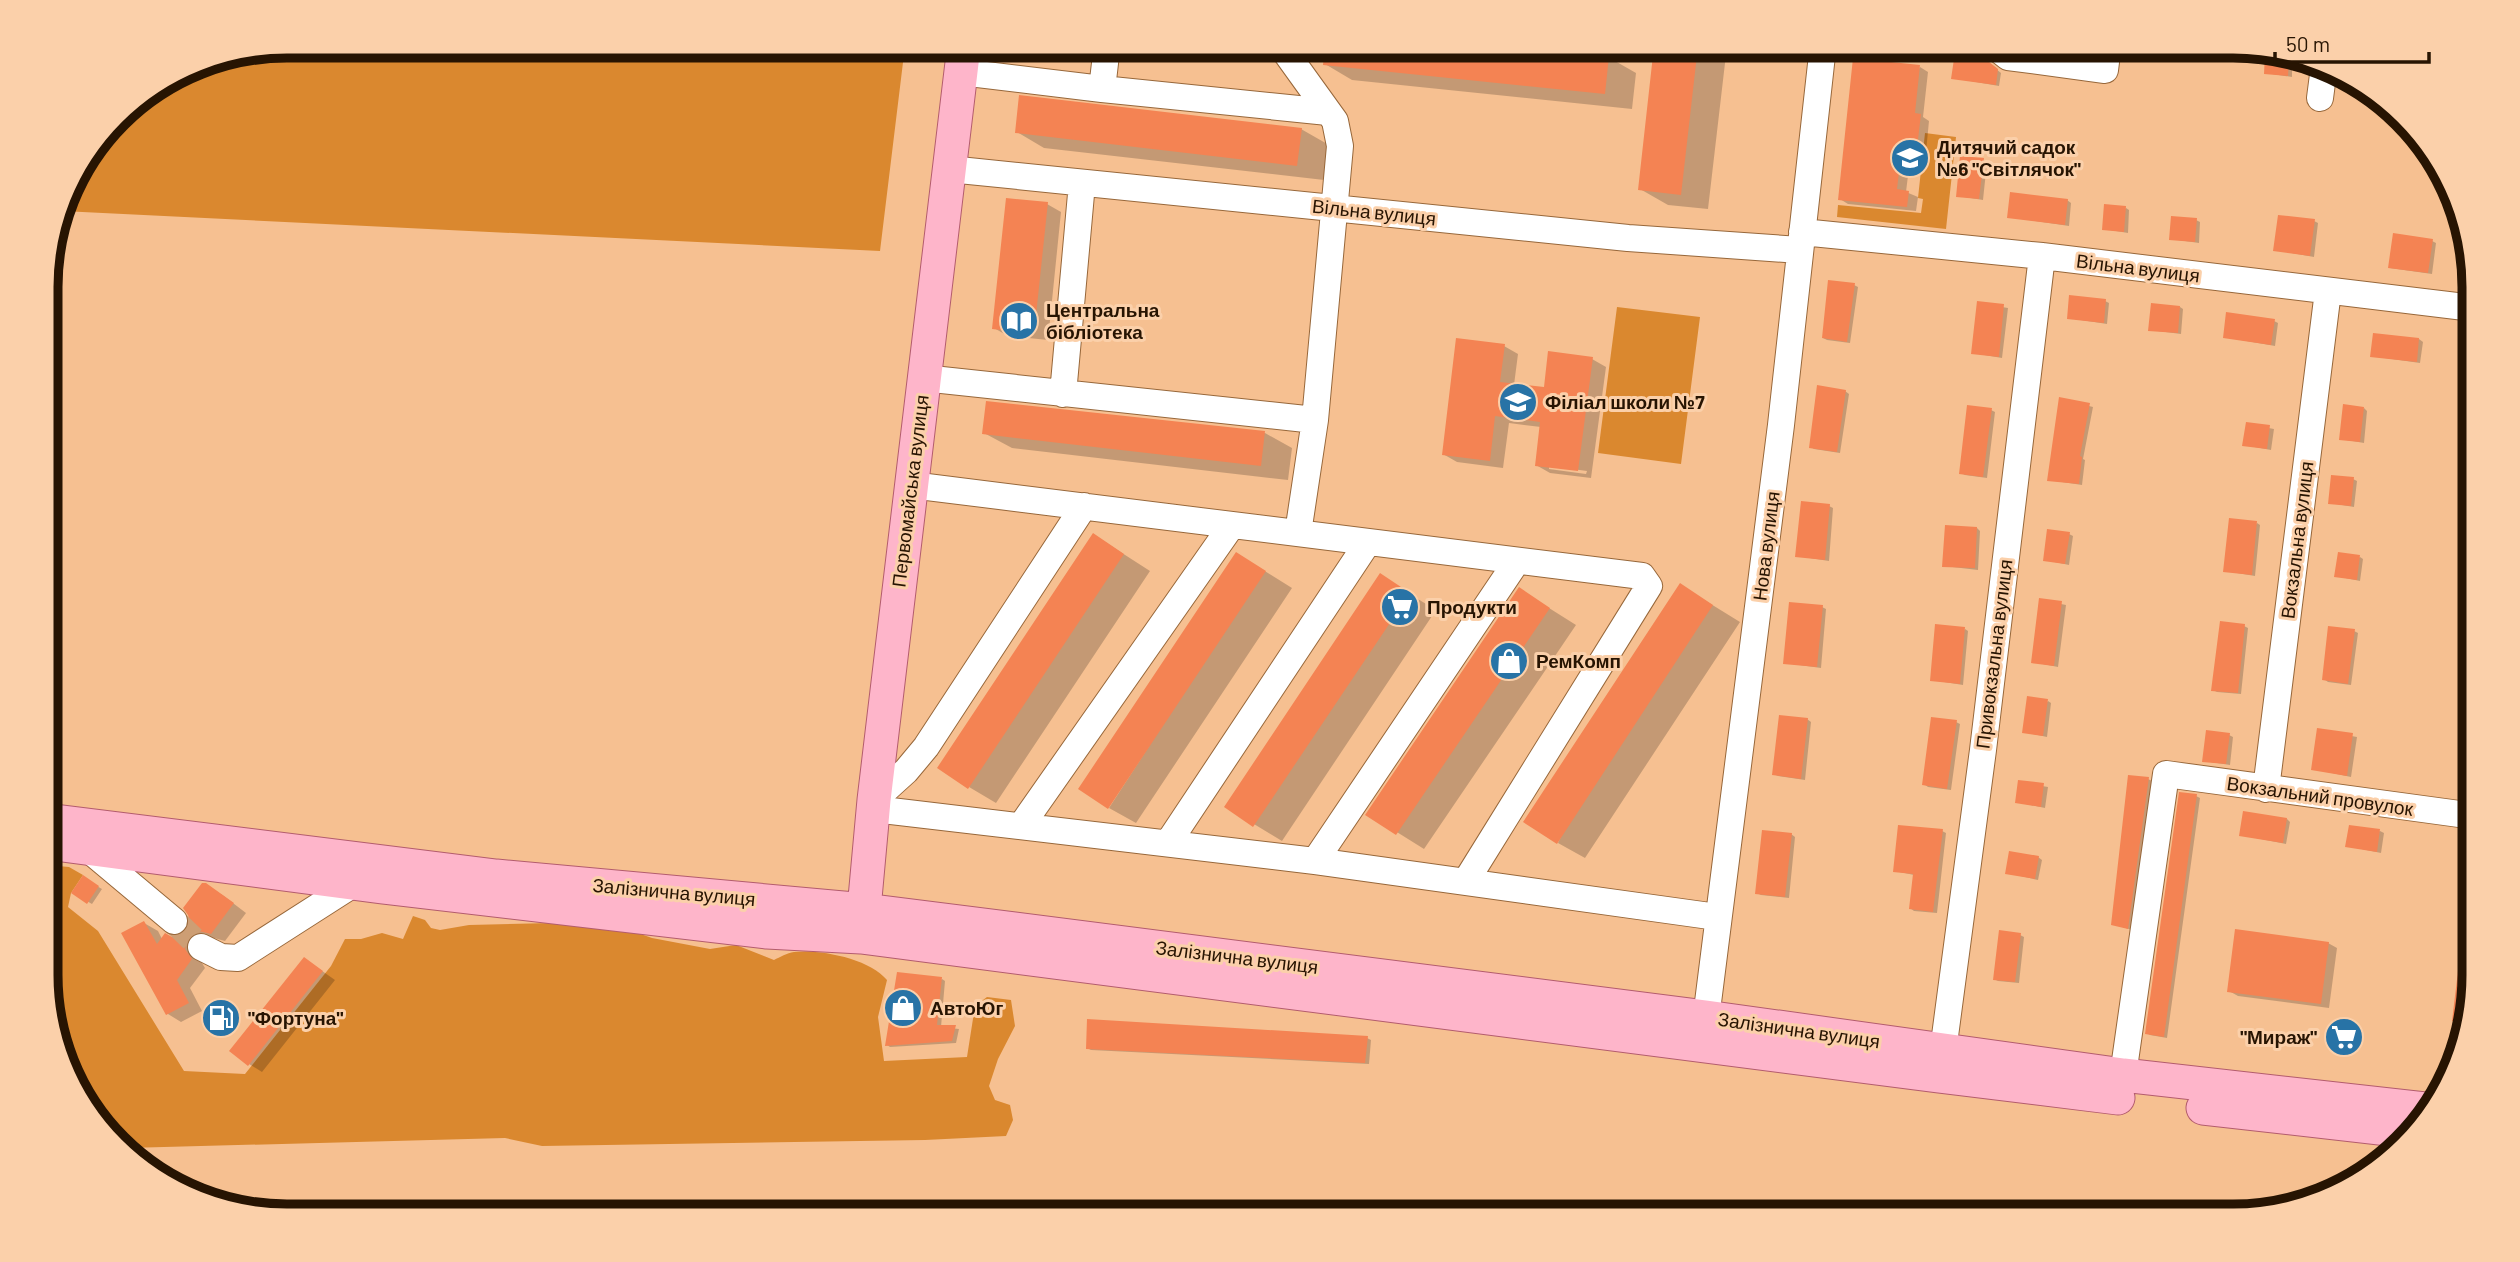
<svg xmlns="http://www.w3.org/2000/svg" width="2520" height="1262" font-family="Barlow,sans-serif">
	<rect width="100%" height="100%" fill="#f6c091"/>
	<path fill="#da882f" d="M 287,46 L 905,46 L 880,251 L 62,211 L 71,180 L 127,106 L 195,64 Z
		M 1925,133 L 1956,137 L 1946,229 L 1837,217 L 1838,205 L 1921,213 L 1923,199 L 1918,198 Z
		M 1617,307 L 1700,317 L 1681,464 L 1598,453 Z
		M 47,865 L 69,867 L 83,875 L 71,893 L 68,907 L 98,931 L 184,1071 L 245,1074 L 331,966 L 345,939 L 361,939 L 382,933 L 403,939 L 413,916 L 425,920 L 431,928 L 440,930 L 469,925 L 552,923 L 629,930 L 652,938 L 710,949 L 736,945 L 774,960 C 780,957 787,953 794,952 C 821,949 870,959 887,980 L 878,1017 L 884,1061 L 967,1057 L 975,1006 L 987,997 L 1011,1000 L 1015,1026 L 998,1059 L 989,1086 L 995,1100 L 1010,1105 L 1013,1120 L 1006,1136 L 925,1140 L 542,1146 L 505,1138 L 127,1148 L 95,1122 L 48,1007 Z"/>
	<path fill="#0003" fill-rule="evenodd" d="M 1055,46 L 1103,46 L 1102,52 Z
		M 1327,46 L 1497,46 L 1608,57 L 1636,73 L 1632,109 L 1352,80 L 1325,64 Z
		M 1656,46 L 1727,46 L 1708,209 L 1668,205 L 1640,189 Z
		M 1948,46 L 1997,46 L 1995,59 L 1967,56 Z
		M 2028,46 L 2084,46 L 2082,62 L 2049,58 Z
		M 2267,53 L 2292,59 L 2292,77 L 2266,73 Z
		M 1920,67 L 1928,72 L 1923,117 L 1929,121 L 1926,152 L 1911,151 L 1906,192 L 1918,197 L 1916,211 L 1848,204 L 1840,199 Z
		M 1996,69 L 2001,73 L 1999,86 L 1953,78 Z
		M 1301,129 L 1329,145 L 1324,180 L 1044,148 L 1017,132 Z
		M 1983,160 L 1987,162 L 1983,200 L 1958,196 Z
		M 2067,200 L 2071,203 L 2069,226 L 2008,217 Z
		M 1047,204 L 1061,212 L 1048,340 L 1008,336 L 994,328 Z
		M 2126,208 L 2129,210 L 2128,233 L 2104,229 Z
		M 2196,220 L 2200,222 L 2199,243 L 2171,239 Z
		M 2314,221 L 2318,223 L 2314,257 L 2275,250 Z
		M 2432,241 L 2436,243 L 2432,274 L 2390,268 Z
		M 1854,285 L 1858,287 L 1850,343 L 1827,340 L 1823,338 Z
		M 2105,301 L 2109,303 L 2107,324 L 2068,318 Z
		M 1978,303 L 2008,308 L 2002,358 L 1973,353 Z
		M 2180,307 L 2183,309 L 2181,334 L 2150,330 Z
		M 2274,321 L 2278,323 L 2275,346 L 2224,337 Z
		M 2419,339 L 2423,342 L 2420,363 L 2371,356 Z
		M 1504,346 L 1518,354 L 1514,385 L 1545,389 L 1592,359 L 1606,367 L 1591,478 L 1550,473 L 1536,465 L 1541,427 L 1509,423 L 1503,468 L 1457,462 L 1443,454 ZM 1549,466 L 1587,471 L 1586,474 L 1549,469 Z
		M 1845,391 L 1849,394 L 1840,453 L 1814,449 L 1811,447 Z
		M 2061,399 L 2093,407 L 2083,459 L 2085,460 L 2082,485 L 2049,480 Z
		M 2364,408 L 2367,411 L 2364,443 L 2341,439 Z
		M 1991,410 L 1995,412 L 1987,478 L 1965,475 L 1961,473 Z
		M 2247,424 L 2274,429 L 2271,450 L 2244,445 Z
		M 984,433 L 1265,433 L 1292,448 L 1288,480 L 1012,448 Z
		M 2353,479 L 2357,481 L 2354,507 L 2330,503 Z
		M 1829,506 L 1833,508 L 1829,561 L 1797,556 Z
		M 2257,523 L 2260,525 L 2255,576 L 2225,571 Z
		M 1977,528 L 1980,531 L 1978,570 L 1944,566 Z
		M 2069,534 L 2073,536 L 2069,565 L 2045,560 Z
		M 1094,535 L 1150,571 L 996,803 L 969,787 Z
		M 2360,557 L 2363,559 L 2360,581 L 2336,576 Z
		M 1263,570 L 1292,588 L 1136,823 L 1109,808 Z
		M 1380,576 L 1436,610 L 1282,841 L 1226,807 Z
		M 1680,585 L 1740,622 L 1585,858 L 1558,843 Z
		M 1519,589 L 1576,625 L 1424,849 L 1368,814 Z
		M 2041,600 L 2066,605 L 2058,667 L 2033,662 Z
		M 1822,607 L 1826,609 L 1821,668 L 1785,663 Z
		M 2244,626 L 2248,628 L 2241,694 L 2217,692 L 2213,690 Z
		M 1965,629 L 1968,631 L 1963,685 L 1932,680 Z
		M 2354,631 L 2358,633 L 2351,685 L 2328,682 L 2324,679 Z
		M 2048,701 L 2051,703 L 2047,737 L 2024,732 Z
		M 1807,719 L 1811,722 L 1805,780 L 1778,776 L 1774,774 Z
		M 1956,722 L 1960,724 L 1951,790 L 1928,787 L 1924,784 Z
		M 2318,730 L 2357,737 L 2351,777 L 2313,769 Z
		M 2229,735 L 2233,737 L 2230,765 L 2204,761 Z
		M 2148,779 L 2152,781 L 2132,930 L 2113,924 Z
		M 2020,782 L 2048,787 L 2045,808 L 2017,802 Z
		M 2196,796 L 2200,798 L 2167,1038 L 2150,1035 L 2147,1033 Z
		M 2287,819 L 2290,822 L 2286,844 L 2241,835 Z
		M 1942,831 L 1946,833 L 1937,913 L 1914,911 L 1910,908 L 1914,875 L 1895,871 Z
		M 2380,831 L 2384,833 L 2381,853 L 2347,846 Z
		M 1791,834 L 1795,837 L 1789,898 L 1761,895 L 1757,893 Z
		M 2038,857 L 2042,860 L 2038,880 L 2007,873 Z
		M 2474,866 L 2474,912 L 2469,909 Z
		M 83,878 L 102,889 L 92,904 L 73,893 Z
		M 221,894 L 246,913 L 225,941 L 214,938 L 201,947 L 199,958 L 205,968 L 190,988 L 202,1011 L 181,1022 L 168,1014 L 144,923 L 158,931 L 162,939 L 181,937 Z
		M 2020,935 L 2024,937 L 2019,983 L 1998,981 L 1994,979 Z
		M 2328,943 L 2337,948 L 2329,1008 L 2238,996 L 2229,991 Z
		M 305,959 L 335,980 L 262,1072 L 249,1064 Z
		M 2460,973 L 2474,975 L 2459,1044 L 2452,1041 Z
		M 942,979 L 945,981 L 941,1027 L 959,1029 L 956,1043 L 890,1047 L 887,1045 Z
		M 1367,1038 L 1371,1040 L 1369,1064 L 1091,1050 L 1087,1048 Z"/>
	<path fill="#f48353" d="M 1325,46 L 1513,46 L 1609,56 L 1605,94 L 1323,65 Z
		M 1654,46 L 1698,46 L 1681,195 L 1638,190 Z
		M 1971,46 L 1979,46 L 1984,58 L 1998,69 L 1996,85 L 1951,79 L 1954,59 L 1970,61 Z
		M 2265,53 L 2289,59 L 2288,76 L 2264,74 Z
		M 1853,58 L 1920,65 L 1915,113 L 1921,114 L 1917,148 L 1902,147 L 1897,189 L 1909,191 L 1907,207 L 1838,200 Z
		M 1019,95 L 1302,128 L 1297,166 L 1015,133 Z
		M 1960,156 L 1984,158 L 1979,199 L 1956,197 Z
		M 2010,192 L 2068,199 L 2065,225 L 2007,218 Z
		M 1006,198 L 1048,202 L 1034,334 L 992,329 Z
		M 2104,204 L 2126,206 L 2124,232 L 2102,230 Z
		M 2278,215 L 2315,219 L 2310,256 L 2273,251 Z
		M 2171,216 L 2197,218 L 2195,242 L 2169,240 Z
		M 2393,233 L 2433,239 L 2428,273 L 2388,268 Z
		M 1828,280 L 1855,283 L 1847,342 L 1822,338 Z
		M 2069,295 L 2106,299 L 2104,323 L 2067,319 Z
		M 1977,301 L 2004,304 L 1999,357 L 1971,354 Z
		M 2151,303 L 2180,306 L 2178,333 L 2148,331 Z
		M 2226,312 L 2275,319 L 2271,345 L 2223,338 Z
		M 2373,333 L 2419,338 L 2417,362 L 2370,357 Z
		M 1456,338 L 1505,344 L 1500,382 L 1544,387 L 1548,351 L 1593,357 L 1578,471 L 1535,466 L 1540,422 L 1495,416 L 1490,461 L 1442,455 Z
		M 1817,385 L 1846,390 L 1837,452 L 1809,448 Z
		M 2059,397 L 2090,403 L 2080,456 L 2082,457 L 2079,484 L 2047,481 Z
		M 986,401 L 1265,431 L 1261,466 L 982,434 Z
		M 2343,404 L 2364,407 L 2360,442 L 2339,440 Z
		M 1967,405 L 1992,408 L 1983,477 L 1959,474 Z
		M 2246,422 L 2270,425 L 2267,449 L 2242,446 Z
		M 2331,475 L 2354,477 L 2351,506 L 2328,504 Z
		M 1801,501 L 1830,504 L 1825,560 L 1795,557 Z
		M 2229,518 L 2257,521 L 2252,575 L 2223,572 Z
		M 1945,525 L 1977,527 L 1975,568 L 1942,567 Z
		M 2047,529 L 2070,532 L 2065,564 L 2043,561 Z
		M 1093,533 L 1124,554 L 968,789 L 937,768 Z
		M 1236,552 L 1266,571 L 1108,809 L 1078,789 Z
		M 2338,552 L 2360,555 L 2357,580 L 2334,577 Z
		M 1380,573 L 1410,593 L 1253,827 L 1224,807 Z
		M 1680,583 L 1713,605 L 1557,844 L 1523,822 Z
		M 1519,587 L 1550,608 L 1396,835 L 1365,815 Z
		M 2039,598 L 2062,601 L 2054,666 L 2031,663 Z
		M 1789,602 L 1823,605 L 1817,667 L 1783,664 Z
		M 2220,621 L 2245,624 L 2238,693 L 2211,691 Z
		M 1935,624 L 1965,627 L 1960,684 L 1930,681 Z
		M 2328,626 L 2355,629 L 2348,684 L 2322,680 Z
		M 2027,696 L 2048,699 L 2043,736 L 2022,733 Z
		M 1779,715 L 1808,718 L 1801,779 L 1772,775 Z
		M 1931,717 L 1957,720 L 1947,789 L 1922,785 Z
		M 2317,728 L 2353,733 L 2347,776 L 2311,770 Z
		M 2206,730 L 2230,733 L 2226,764 L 2202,762 Z
		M 2128,775 L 2149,777 L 2128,929 L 2111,925 Z
		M 2018,780 L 2044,783 L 2041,807 L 2015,803 Z
		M 2179,792 L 2197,794 L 2164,1037 L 2145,1034 Z
		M 2243,811 L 2287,818 L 2283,843 L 2239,836 Z
		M 1898,825 L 1943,829 L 1933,912 L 1909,909 L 1913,874 L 1893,872 Z
		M 2349,825 L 2380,829 L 2377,852 L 2345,847 Z
		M 1762,830 L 1792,833 L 1785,897 L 1755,894 Z
		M 2009,851 L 2039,856 L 2035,879 L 2005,874 Z
		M 83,875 L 99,886 L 87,904 L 71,893 Z
		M 202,883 L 206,883 L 234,903 L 211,934 L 199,931 L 187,939 L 185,949 L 192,959 L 177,980 L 189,1003 L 166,1015 L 121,933 L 144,921 L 157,944 L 165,933 L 172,937 L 180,935 L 186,931 L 190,923 L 188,915 L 183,908 Z
		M 2235,929 L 2329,942 L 2321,1004 L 2227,992 Z
		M 1999,930 L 2021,933 L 2015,982 L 1993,980 Z
		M 304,957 L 323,971 L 248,1066 L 229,1051 Z
		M 2458,971 L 2474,973 L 2463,1023 L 2452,1021 Z
		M 897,972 L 942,977 L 937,1025 L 956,1025 L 952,1041 L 885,1046 Z
		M 1087,1019 L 1368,1036 L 1365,1063 L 1086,1049 Z"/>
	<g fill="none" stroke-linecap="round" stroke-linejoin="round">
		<path stroke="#cd9e74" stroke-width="26" stroke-dasharray="26 13" stroke-linecap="butt" d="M 174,921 L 201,947"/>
		<defs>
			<path id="minor" d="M 1281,46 L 1335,121 L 1340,146 L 1315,420 L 1298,533
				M 1994,46 L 2008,57 L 2105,70 L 2108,46
				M 961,72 L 1102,89 L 1107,46
				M 1102,89 L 1328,112
				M 2320,98 L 2324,67
				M 949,169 L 1628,238 L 1800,250
				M 1802,232 L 2042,256 L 2473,308
				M 923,378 L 1315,420
				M 1063,394 L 1082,183
				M 911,485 L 1642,576 L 1649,586 L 1466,881
				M 2266,789 L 2328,291
				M 874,800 L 906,771 L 926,747 L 1084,506
				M 874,809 L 1315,861 L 1717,917
				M 1021,826 L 1232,525
				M 1168,843 L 1368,542
				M 88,849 L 174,921
				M 1315,861 L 1517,561
				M 201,947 L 221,957 L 238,958 L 355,883
				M 1704,1034 L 1781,425 L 1823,46
				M 1943,1051 L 1983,750 L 2042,256
				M 2123,1075 L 2166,774 L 2474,816"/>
			<path id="major" d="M 47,820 L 496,876 L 865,910 L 1706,1017 L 2123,1075 L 2425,1109
				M 47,843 L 382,887 L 767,932 L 861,937 L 1938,1076 L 2118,1098
				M 862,931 L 874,800 L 964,46
				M 2203,1108 L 2406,1131"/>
		</defs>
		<use href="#minor" stroke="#97673a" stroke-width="28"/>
		<use href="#major" stroke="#b35c6d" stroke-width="35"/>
		<use href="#minor" stroke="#fff" stroke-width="26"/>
		<use href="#major" stroke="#feb5ca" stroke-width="33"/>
	</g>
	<defs>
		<symbol id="school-disc" viewBox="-11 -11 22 22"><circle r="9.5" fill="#2873a6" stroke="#fbd0aa"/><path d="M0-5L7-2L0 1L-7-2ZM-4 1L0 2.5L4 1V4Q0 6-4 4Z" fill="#fff"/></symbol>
		<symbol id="library-disc" viewBox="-11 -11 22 22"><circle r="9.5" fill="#2873a6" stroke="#fbd0aa"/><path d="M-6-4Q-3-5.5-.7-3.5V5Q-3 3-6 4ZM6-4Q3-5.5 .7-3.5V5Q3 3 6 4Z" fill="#fff"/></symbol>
		<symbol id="supermarket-disc" viewBox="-11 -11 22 22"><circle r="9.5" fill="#2873a6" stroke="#fbd0aa"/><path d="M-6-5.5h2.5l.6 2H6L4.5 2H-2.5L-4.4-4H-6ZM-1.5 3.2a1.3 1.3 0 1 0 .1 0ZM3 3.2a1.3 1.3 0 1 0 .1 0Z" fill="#fff"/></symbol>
		<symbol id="shop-disc" viewBox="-11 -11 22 22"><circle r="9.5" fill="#2873a6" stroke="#fbd0aa"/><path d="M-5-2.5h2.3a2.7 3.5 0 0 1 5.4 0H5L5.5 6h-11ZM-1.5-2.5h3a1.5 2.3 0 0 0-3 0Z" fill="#fff"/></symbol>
		<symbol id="fuel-disc" viewBox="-11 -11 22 22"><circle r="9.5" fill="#2873a6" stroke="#fbd0aa"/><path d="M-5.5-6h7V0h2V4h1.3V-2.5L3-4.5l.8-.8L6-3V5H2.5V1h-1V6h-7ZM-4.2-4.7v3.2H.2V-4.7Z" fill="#fff"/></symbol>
	</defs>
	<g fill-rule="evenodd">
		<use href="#school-disc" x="1888" y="136" width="44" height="44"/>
		<use href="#library-disc" x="997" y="299" width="44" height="44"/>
		<use href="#school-disc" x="1496" y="380" width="44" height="44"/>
		<use href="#supermarket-disc" x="1378" y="585" width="44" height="44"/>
		<use href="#shop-disc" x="1487" y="639" width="44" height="44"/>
		<use href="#shop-disc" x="881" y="986" width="44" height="44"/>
		<use href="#fuel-disc" x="199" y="996" width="44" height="44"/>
		<use href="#supermarket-disc" x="2322" y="1015" width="44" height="44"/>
	</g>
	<g text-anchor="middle" stroke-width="6" stroke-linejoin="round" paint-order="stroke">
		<g font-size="19" font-weight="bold" fill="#271402" stroke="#fbd0aa" text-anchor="start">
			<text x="1937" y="154">Дитячий садок<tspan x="1937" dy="22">№6 "Світлячок"</tspan></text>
			<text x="1046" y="317">Центральна<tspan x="1046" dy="22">бібліотека</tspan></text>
			<text x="1545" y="409">Філіал школи №7</text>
			<text x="1427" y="614">Продукти</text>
			<text x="1536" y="668">РемКомп</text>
			<text x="930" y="1015">АвтоЮг</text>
			<text x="248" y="1025">"Фортуна"</text>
			<text x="2317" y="1044" text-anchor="end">"Мираж"</text>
		</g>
		<g font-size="19" fill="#271402" stroke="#fbd0aa">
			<text transform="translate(1374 212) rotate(6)" y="7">Вільна вулиця</text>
			<text transform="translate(2138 268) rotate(7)" y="7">Вільна вулиця</text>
			<text transform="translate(910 491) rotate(-83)" y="7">Первомайська вулиця</text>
			<text transform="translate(2297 540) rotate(-83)" y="7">Вокзальна вулиця</text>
			<text transform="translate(1766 546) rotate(-83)" y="7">Нова вулиця</text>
			<text transform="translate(1994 654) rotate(-83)" y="7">Привокзальна вулиця</text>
			<text transform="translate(2320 796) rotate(8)" y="7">Вокзальний провулок</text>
			<text transform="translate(674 892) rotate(5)" y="7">Залізнична вулиця</text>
			<text transform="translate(1237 957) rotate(7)" y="7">Залізнична вулиця</text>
			<text transform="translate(1799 1030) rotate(8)" y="7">Залізнична вулиця</text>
		</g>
	</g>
	<path d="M0 0H2520V1262H0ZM287 58H2233A229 229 0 0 1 2462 287V975A229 229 0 0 1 2233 1204H287A229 229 0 0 1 58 975V287A229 229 0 0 1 287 58Z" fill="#fbd0aa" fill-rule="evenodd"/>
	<path fill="none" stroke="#271402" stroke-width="9" d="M287 58H2233A229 229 0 0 1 2462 287V975A229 229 0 0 1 2233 1204H287A229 229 0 0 1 58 975V287A229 229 0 0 1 287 58Z"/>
	<path d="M2275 52v10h154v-10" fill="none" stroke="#271402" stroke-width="3.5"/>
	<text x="2286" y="52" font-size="21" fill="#271402" stroke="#fbd0aa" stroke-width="5" paint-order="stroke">50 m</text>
</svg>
